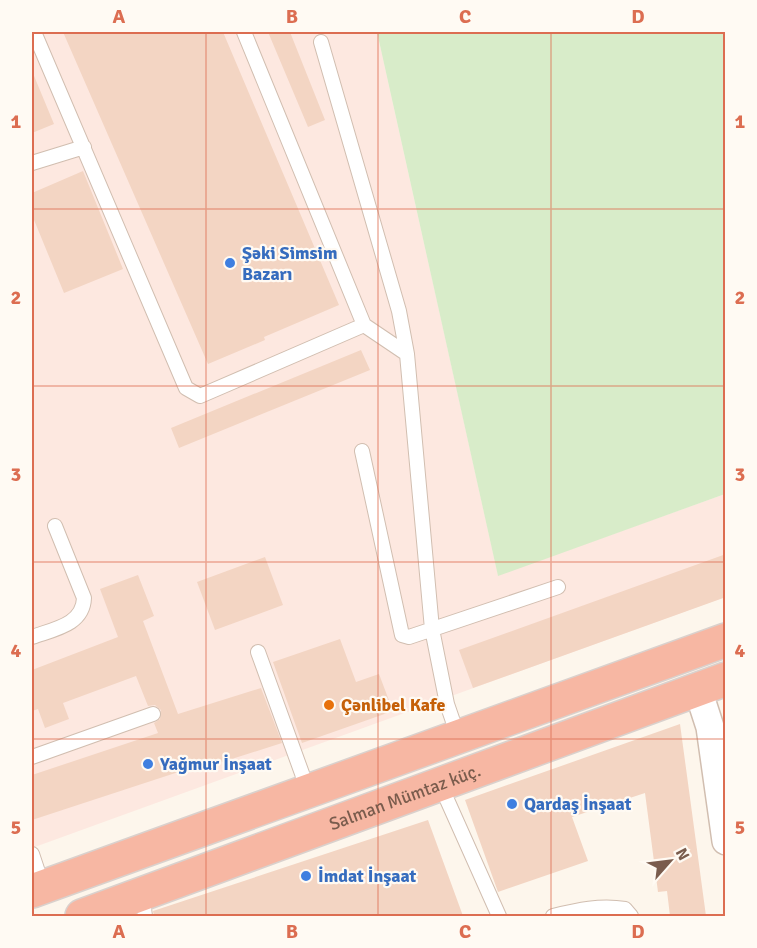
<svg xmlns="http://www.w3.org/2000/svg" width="757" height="948" font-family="Signika,sans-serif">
	<rect width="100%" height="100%" fill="#fdf6ec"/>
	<path fill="#fde8e0" d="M 32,32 L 377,32 L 498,575 L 725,494 L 725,597 L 32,848 Z"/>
	<path fill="#d8ecc9" d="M 377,32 L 725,32 L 725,494 L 498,576 Z"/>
	<path fill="#f3d5c3" d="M 63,32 L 223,32 L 339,305 L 264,337 L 265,340 L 208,364 Z
		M 268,32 L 290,32 L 325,120 L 308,127 Z
		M 32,71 L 54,124 L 32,133 Z
		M 83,171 L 123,269 L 64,293 L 32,215 L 32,193 Z
		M 361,350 L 370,370 L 179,448 L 171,428 Z
		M 726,554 L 726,597 L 473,688 L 459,650 Z
		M 265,557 L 283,605 L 215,630 L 197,582 Z
		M 138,575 L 154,616 L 143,621 L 178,714 L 261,688 L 282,743 L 216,764 L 215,760 L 32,820 L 32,775 L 158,733 L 154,723 L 160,719 L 161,710 L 155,705 L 148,706 L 136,676 L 63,703 L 69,719 L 45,728 L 38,709 L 32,711 L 32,670 L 118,637 L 100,589 Z
		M 340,639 L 356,682 L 379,674 L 393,711 L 302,743 L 273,662 Z
		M 680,724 L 706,916 L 670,916 L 667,891 L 658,892 L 645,793 L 572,817 L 588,861 L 498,892 L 465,800 Z
		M 428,820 L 463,916 L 154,916 L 153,911 Z"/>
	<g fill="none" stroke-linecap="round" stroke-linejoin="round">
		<defs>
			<path id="lane" d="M 34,32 L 186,388 L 200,396 L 364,325
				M 244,32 L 364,325 L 407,354
				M 321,42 L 399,311 L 407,354 L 432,629 L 447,704 L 458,736
				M 32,163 L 84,147
				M 362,451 L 402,635 L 409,637 L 558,587
				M 32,637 C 54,629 83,625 84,598 L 55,526
				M 258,652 L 308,790
				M 32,757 L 153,714
				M 440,784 L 499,916
				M 32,854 L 43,887
				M 142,894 L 145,916
				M 553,916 C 578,910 600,905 625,909 L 631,916"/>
			<path id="street" d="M 698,690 L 710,727 L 726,841"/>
			<g id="highway">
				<path d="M 32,891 L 726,640"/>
				<path id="s1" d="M 82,916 L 726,679"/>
			</g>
		</defs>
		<use href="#lane" stroke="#d1beb0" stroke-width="16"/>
		<use href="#street" stroke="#d1beb0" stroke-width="30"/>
		<use href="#highway" stroke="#dad1cd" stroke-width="36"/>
		<use href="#lane" stroke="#fff" stroke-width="14"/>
		<use href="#street" stroke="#fff" stroke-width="27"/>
		<use href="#highway" stroke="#f7b7a3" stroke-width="33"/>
	</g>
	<path fill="none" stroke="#dc6d51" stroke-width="1.5" stroke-opacity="0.55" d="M 206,32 L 206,916M 378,32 L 378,916M 551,32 L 551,916M 32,209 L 726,209M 32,386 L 726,386M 32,562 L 726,562M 32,739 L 726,739"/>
	<g fill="#3f7fe0" stroke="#fffaf3" stroke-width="2">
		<circle cx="230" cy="263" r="6"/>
		<circle cx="148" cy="764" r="6"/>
		<circle cx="512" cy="804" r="6"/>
		<circle cx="306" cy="876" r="6"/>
	</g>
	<circle fill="#e8710a" stroke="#fffaf3" stroke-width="2" cx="329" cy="705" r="6"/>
	<g text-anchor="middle" stroke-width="4.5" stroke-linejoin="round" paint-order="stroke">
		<g font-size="18" font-weight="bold" fill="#366cbe" stroke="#fffaf3" text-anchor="start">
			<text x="242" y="259">Şəki Simsim<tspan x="242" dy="21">Bazarı</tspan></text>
			<text x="160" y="770">Yağmur İnşaat</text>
			<text x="524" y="810">Qardaş İnşaat</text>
			<text x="318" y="882">İmdat İnşaat</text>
		</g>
		<g font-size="18" font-weight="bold" fill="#c56008" stroke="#fffaf3" text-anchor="start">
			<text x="341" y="711">Çənlibel Kafe</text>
		</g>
		<g font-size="18" fill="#7a5c4d" stroke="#fffaf3">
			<text dy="6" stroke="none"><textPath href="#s1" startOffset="344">Salman Mümtaz küç.</textPath></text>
		</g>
	</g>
	<rect width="757" height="948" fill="none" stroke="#fffaf3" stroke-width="66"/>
	<g transform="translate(670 861) rotate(62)" stroke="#fffaf3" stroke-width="4.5" paint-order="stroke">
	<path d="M0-4.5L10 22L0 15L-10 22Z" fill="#7a5c4d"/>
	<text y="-9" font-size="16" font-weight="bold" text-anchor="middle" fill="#7a5c4d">N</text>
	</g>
	<rect x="33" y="33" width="691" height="882" fill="none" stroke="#dc6d51" stroke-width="2"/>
	<g font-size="20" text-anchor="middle" font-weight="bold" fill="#dc6d51">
		<text x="119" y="23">A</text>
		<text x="292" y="23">B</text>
		<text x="465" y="23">C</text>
		<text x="638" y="23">D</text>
		<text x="16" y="128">1</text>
		<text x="740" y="128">1</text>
		<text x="16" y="304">2</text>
		<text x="740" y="304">2</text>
		<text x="16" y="481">3</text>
		<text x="740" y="481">3</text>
		<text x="16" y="657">4</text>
		<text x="740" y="657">4</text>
		<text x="16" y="834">5</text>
		<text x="740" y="834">5</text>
		<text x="119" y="938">A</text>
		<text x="292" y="938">B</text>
		<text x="465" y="938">C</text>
		<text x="638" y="938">D</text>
	</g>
</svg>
